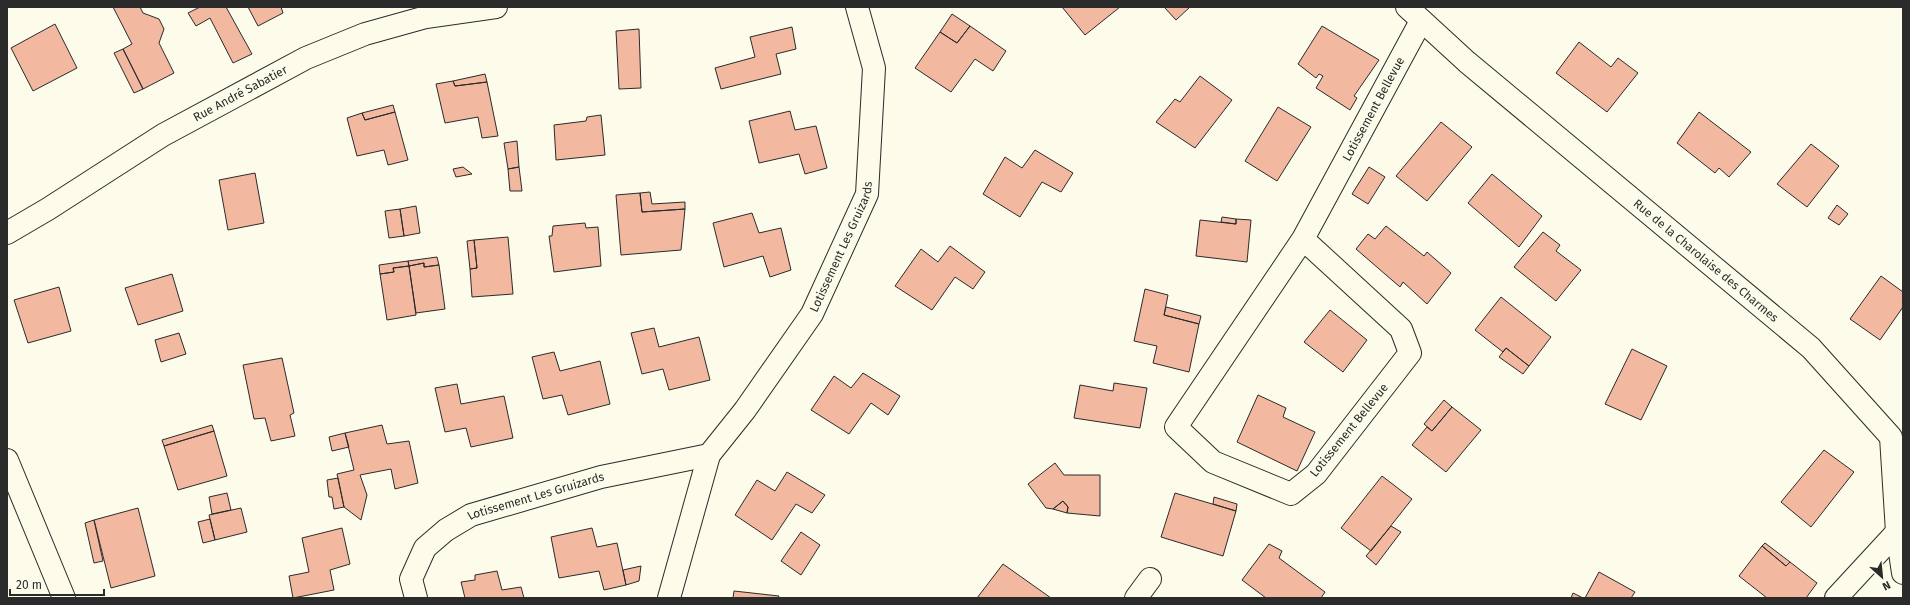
<svg xmlns="http://www.w3.org/2000/svg" width="1910" height="605" font-family="'Fira Sans',sans-serif">
	<rect width="100%" height="100%" fill="#fdfbea"/>
	<path fill="#f2b8a0" stroke="#2b2b2b" d="M 113,7 L 140,7 L 143,13 L 159,19 L 164,29 L 159,43 L 174,73 L 143,89 L 123,49 L 132,44 Z
		M 200,7 L 226,7 L 252,54 L 233,63 L 210,18 L 196,26 L 188,13 Z
		M 248,7 L 281,7 L 283,13 L 258,26 Z
		M 1062,7 L 1120,7 L 1085,35 Z
		M 1164,7 L 1190,7 L 1176,20 Z
		M 952,14 L 970,26 L 957,43 L 940,32 Z
		M 55,24 L 77,68 L 33,91 L 11,48 Z
		M 970,26 L 1006,51 L 993,71 L 975,59 L 951,92 L 915,68 L 940,32 L 957,43 Z
		M 1322,26 L 1379,60 L 1354,96 L 1357,98 L 1350,110 L 1316,88 L 1323,76 L 1319,74 L 1316,78 L 1298,64 Z
		M 792,27 L 796,49 L 776,54 L 781,74 L 721,89 L 715,68 L 755,57 L 750,37 Z
		M 639,29 L 641,88 L 619,89 L 616,31 Z
		M 1579,42 L 1611,67 L 1618,58 L 1638,73 L 1607,112 L 1556,73 Z
		M 123,49 L 143,89 L 134,93 L 114,53 Z
		M 485,74 L 487,82 L 455,86 L 453,81 Z
		M 1200,76 L 1232,100 L 1195,148 L 1156,122 L 1175,99 L 1180,102 Z
		M 453,81 L 455,86 L 487,82 L 498,136 L 482,138 L 478,117 L 445,123 L 436,84 Z
		M 393,105 L 395,112 L 365,120 L 362,113 Z
		M 1278,107 L 1311,127 L 1277,181 L 1245,161 Z
		M 790,111 L 795,130 L 816,126 L 827,168 L 805,174 L 799,154 L 759,163 L 749,121 Z
		M 395,112 L 408,160 L 388,165 L 384,150 L 357,156 L 347,118 L 362,113 L 365,120 Z
		M 1699,112 L 1751,152 L 1729,177 L 1719,168 L 1715,173 L 1677,143 Z
		M 601,115 L 605,155 L 556,160 L 554,125 L 586,121 L 587,117 Z
		M 1441,122 L 1472,147 L 1427,201 L 1396,176 Z
		M 517,141 L 519,167 L 508,169 L 504,143 Z
		M 1811,144 L 1839,166 L 1807,207 L 1777,184 Z
		M 1035,150 L 1073,173 L 1061,192 L 1042,182 L 1020,217 L 983,194 L 1005,157 L 1022,168 Z
		M 463,167 L 472,174 L 456,177 L 453,169 Z
		M 519,167 L 522,191 L 510,191 L 508,169 Z
		M 1369,167 L 1385,177 L 1368,204 L 1352,194 Z
		M 255,173 L 264,223 L 228,230 L 219,180 Z
		M 1492,174 L 1542,216 L 1519,247 L 1468,203 Z
		M 650,192 L 652,204 L 685,202 L 685,209 L 642,212 L 640,193 Z
		M 640,193 L 642,212 L 685,209 L 681,250 L 621,255 L 616,195 Z
		M 1837,205 L 1848,214 L 1839,225 L 1828,218 Z
		M 416,206 L 420,233 L 404,236 L 400,209 Z
		M 400,209 L 404,236 L 389,238 L 385,211 Z
		M 752,213 L 759,233 L 781,228 L 791,270 L 770,277 L 763,256 L 724,267 L 713,223 Z
		M 1222,217 L 1236,219 L 1236,224 L 1221,222 Z
		M 1236,219 L 1251,220 L 1247,262 L 1196,256 L 1200,220 L 1236,224 Z
		M 585,223 L 586,228 L 598,227 L 601,266 L 554,272 L 549,236 L 552,236 L 553,226 Z
		M 1386,226 L 1424,256 L 1427,252 L 1451,273 L 1427,304 L 1403,282 L 1400,287 L 1356,249 L 1368,234 L 1375,239 Z
		M 1543,232 L 1560,245 L 1556,251 L 1581,270 L 1556,301 L 1514,267 Z
		M 508,237 L 513,294 L 472,297 L 470,269 L 477,268 L 474,240 Z
		M 474,240 L 477,268 L 470,269 L 467,241 Z
		M 950,246 L 985,272 L 973,289 L 955,277 L 932,310 L 895,286 L 921,249 L 938,262 Z
		M 437,257 L 439,265 L 424,267 L 424,263 L 409,266 L 408,261 Z
		M 408,261 L 409,266 L 393,268 L 394,272 L 380,274 L 379,265 Z
		M 424,263 L 424,267 L 439,265 L 445,309 L 416,313 L 409,266 Z
		M 409,266 L 416,315 L 387,320 L 380,274 L 394,272 L 393,268 Z
		M 172,274 L 183,311 L 138,325 L 125,288 Z
		M 1881,276 L 1903,292 L 1903,307 L 1880,340 L 1850,319 Z
		M 59,287 L 71,331 L 28,343 L 14,300 Z
		M 1145,289 L 1168,295 L 1164,315 L 1199,324 L 1189,372 L 1153,363 L 1157,346 L 1134,341 Z
		M 1501,297 L 1551,337 L 1529,366 L 1506,348 L 1503,352 L 1475,330 Z
		M 1166,307 L 1201,316 L 1199,324 L 1164,315 Z
		M 1330,310 L 1367,340 L 1343,372 L 1304,342 Z
		M 654,328 L 659,347 L 699,337 L 710,380 L 669,390 L 663,369 L 642,374 L 631,333 Z
		M 179,333 L 186,354 L 161,362 L 155,340 Z
		M 1506,348 L 1529,366 L 1523,374 L 1499,357 Z
		M 1632,349 L 1667,366 L 1641,420 L 1605,404 Z
		M 554,352 L 560,371 L 600,361 L 610,404 L 568,415 L 562,395 L 543,399 L 532,357 Z
		M 282,358 L 294,413 L 290,415 L 295,436 L 271,441 L 265,418 L 254,419 L 243,365 Z
		M 863,373 L 900,396 L 888,415 L 871,403 L 849,434 L 811,410 L 834,376 L 851,388 Z
		M 1114,383 L 1147,388 L 1140,428 L 1074,418 L 1080,385 L 1113,391 Z
		M 457,384 L 461,404 L 504,396 L 513,438 L 471,447 L 466,428 L 445,432 L 435,388 Z
		M 1258,395 L 1286,408 L 1283,417 L 1315,432 L 1297,471 L 1237,442 Z
		M 1444,400 L 1452,407 L 1432,431 L 1424,424 Z
		M 1452,407 L 1481,430 L 1446,472 L 1412,445 L 1427,427 L 1432,431 Z
		M 212,425 L 214,431 L 164,446 L 162,440 Z
		M 382,425 L 387,444 L 409,441 L 418,483 L 395,489 L 391,469 L 360,475 L 367,495 L 361,520 L 344,507 L 337,474 L 354,470 L 345,433 Z
		M 214,431 L 227,476 L 178,490 L 164,446 Z
		M 345,433 L 349,447 L 332,451 L 329,437 Z
		M 1824,450 L 1854,472 L 1811,527 L 1781,502 Z
		M 1055,463 L 1064,475 L 1100,475 L 1100,516 L 1067,513 L 1068,507 L 1063,501 L 1053,509 L 1046,508 L 1028,484 Z
		M 787,472 L 825,495 L 812,513 L 796,504 L 772,540 L 735,515 L 757,480 L 775,491 Z
		M 1382,476 L 1412,499 L 1371,551 L 1341,528 Z
		M 338,478 L 344,507 L 334,509 L 332,497 L 329,497 L 327,480 Z
		M 227,493 L 231,510 L 212,514 L 209,497 Z
		M 1175,493 L 1236,511 L 1223,556 L 1161,537 Z
		M 1214,497 L 1237,504 L 1236,511 L 1213,504 Z
		M 1063,501 L 1068,507 L 1067,513 L 1053,509 Z
		M 138,508 L 155,576 L 111,588 L 94,520 Z
		M 241,508 L 247,532 L 215,540 L 209,515 Z
		M 210,519 L 215,540 L 203,543 L 198,522 Z
		M 94,520 L 103,561 L 94,563 L 85,523 Z
		M 1391,526 L 1401,532 L 1376,565 L 1366,556 Z
		M 342,528 L 350,564 L 330,570 L 334,590 L 293,598 L 289,576 L 309,572 L 302,538 Z
		M 592,528 L 597,547 L 617,543 L 626,585 L 604,590 L 599,571 L 559,578 L 551,537 Z
		M 801,532 L 820,545 L 801,575 L 781,561 Z
		M 1765,543 L 1790,562 L 1786,566 L 1762,546 Z
		M 1269,544 L 1282,551 L 1279,558 L 1325,592 L 1321,598 L 1266,598 L 1242,580 Z
		M 1762,546 L 1786,566 L 1790,562 L 1817,583 L 1806,598 L 1767,598 L 1739,576 Z
		M 1003,564 L 1051,598 L 977,598 Z
		M 641,566 L 639,581 L 626,585 L 623,570 Z
		M 497,571 L 502,590 L 521,587 L 524,598 L 465,598 L 461,582 L 475,580 L 475,575 Z
		M 1599,572 L 1635,592 L 1631,598 L 1585,598 Z
		M 734,591 L 779,596 L 778,598 L 733,598 Z
		M 1573,593 L 1583,598 L 1571,598 Z"/>
	<g fill="none" stroke-linecap="round" stroke-linejoin="round">
		<defs>
			<g id="street">
				<path id="s1" d="M 1407,7 L 1467,62 L 1811,348 L 1891,437 L 1897,532 L 1903,573"/>
				<path id="s2" d="M 7,233 L 48,209 L 163,135 L 306,58 L 365,34 L 426,17 L 496,7"/>
				<path id="s3" d="M 1303,239 L 1401,329 L 1410,353 L 1316,474 L 1291,494 L 1213,462 L 1176,427 L 1303,239 L 1421,21"/>
				<path id="s4" d="M 416,598 L 411,579 L 425,548 L 446,530 L 471,515 L 601,477 L 709,455"/>
				<path id="s5" d="M 669,598 L 709,455 L 745,410 L 812,314 L 867,194 L 874,68 L 857,7"/>
				<path d="M 1136,598 L 1150,579"/>
				<path d="M 1836,598 L 1897,532"/>
			</g>
			<path id="secondary" d="M 7,460 L 64,598"/>
		</defs>
		<use href="#street" stroke="#2b2b2b" stroke-width="24"/>
		<use href="#secondary" stroke="#2b2b2b" stroke-width="24"/>
		<use href="#street" stroke="#fdfbea" stroke-width="22"/>
		<use href="#secondary" stroke="#fdfbea" stroke-width="22"/>
	</g>
	<g text-anchor="middle" stroke-width="3" stroke-linejoin="round" paint-order="stroke">
		<g font-size="12" fill="#2b2b2b" stroke="#fdfbea">
			<text dy="4" stroke="none"><textPath href="#s2" startOffset="272">Rue André Sabatier</textPath></text>
			<text dy="4" stroke="none"><textPath href="#s3" startOffset="854">Lotissement Bellevue</textPath></text>
			<text dy="4" stroke="none"><textPath href="#s5" startOffset="397">Lotissement Les Gruizards</textPath></text>
			<text dy="4" stroke="none"><textPath href="#s1" startOffset="392">Rue de la Charolaise des Charmes</textPath></text>
			<text transform="translate(1349 430) rotate(-51)" y="4">Lotissement Bellevue</text>
			<text dy="4" stroke="none"><textPath href="#s4" startOffset="178">Lotissement Les Gruizards</textPath></text>
		</g>
	</g>
	<rect width="1910" height="605" fill="none" stroke="#2b2b2b" stroke-width="16"/>
	<g transform="translate(1882 577) rotate(153)" stroke="#fdfbea" stroke-width="3" paint-order="stroke">
	<path d="M0-3L7 15L0 10L-7 15Z" fill="#2b2b2b"/>
	<text y="-6" font-size="11" font-weight="bold" text-anchor="middle" fill="#2b2b2b">N</text>
	</g>
	<path d="M10 589v6h94v-6" fill="none" stroke="#2b2b2b" stroke-width="2"/>
	<text x="16" y="589" font-size="12" fill="#2b2b2b" stroke="#fdfbea" stroke-width="3" paint-order="stroke">20 m</text>
</svg>
